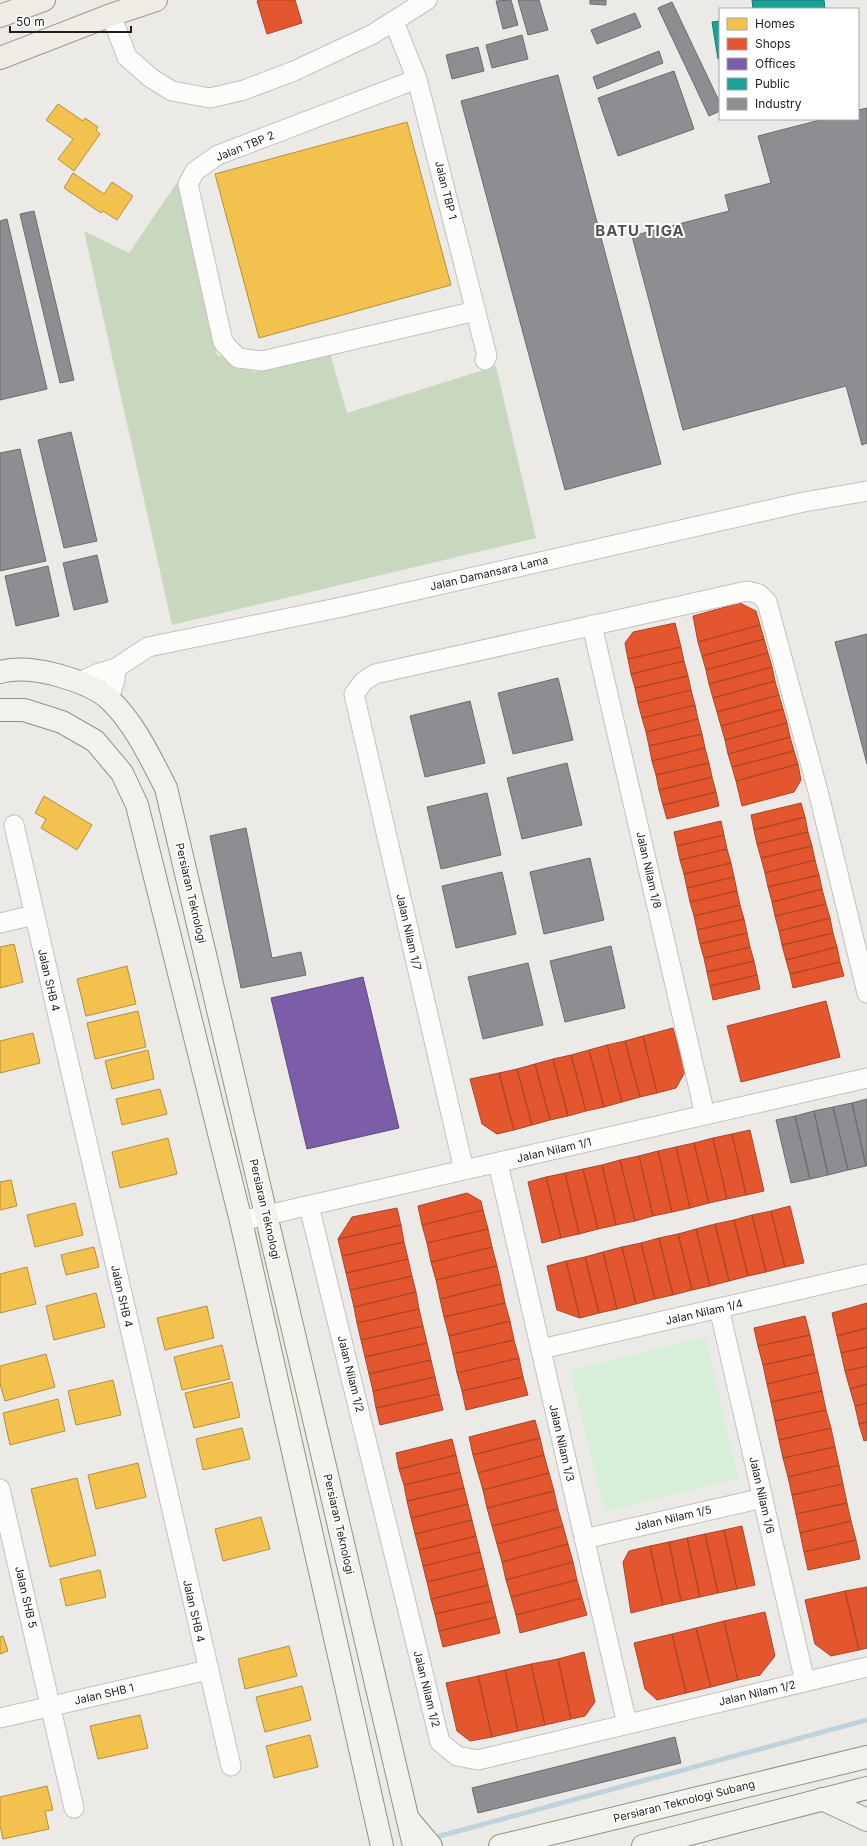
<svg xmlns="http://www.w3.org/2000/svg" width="867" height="1846" font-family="Inter,sans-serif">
	<rect width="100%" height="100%" fill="#eceae7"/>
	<path fill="#c7d8bf" d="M 178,181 L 217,355 L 256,372 L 328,346 L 347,413 L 496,366 L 536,538 L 172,625 L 84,231 L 129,253 Z"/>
	<path fill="#d7efd9" d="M 705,1337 L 739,1479 L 604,1512 L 570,1370 Z"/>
	<path fill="#f2c14e" stroke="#b29040" d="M 58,104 L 83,121 L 85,118 L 98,127 L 96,130 L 100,134 L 74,171 L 58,159 L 73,139 L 46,120 Z
		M 407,122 L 451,285 L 259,338 L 215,174 Z
		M 73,173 L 104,194 L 112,182 L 133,196 L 117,220 L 103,211 L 101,213 L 64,188 Z
		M 44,796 L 92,825 L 77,850 L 41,828 L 46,819 L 35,813 Z
		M 14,944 L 23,982 L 0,988 L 0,947 Z
		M 127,966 L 136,1004 L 86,1016 L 77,979 Z
		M 138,1011 L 146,1047 L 95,1059 L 87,1023 Z
		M 33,1033 L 40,1063 L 0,1073 L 0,1041 Z
		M 148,1050 L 154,1079 L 112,1089 L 105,1061 Z
		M 160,1089 L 167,1114 L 122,1125 L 116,1099 Z
		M 168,1138 L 177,1174 L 120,1188 L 112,1152 Z
		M 11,1180 L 17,1206 L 0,1210 L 0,1182 Z
		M 75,1203 L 83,1235 L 35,1247 L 27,1215 Z
		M 94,1247 L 99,1267 L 66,1275 L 61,1255 Z
		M 27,1267 L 36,1304 L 0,1313 L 0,1274 Z
		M 96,1293 L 105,1327 L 54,1340 L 46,1306 Z
		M 207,1306 L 214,1338 L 165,1350 L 157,1318 Z
		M 222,1345 L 230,1379 L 182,1390 L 174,1357 Z
		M 46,1354 L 55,1387 L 5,1401 L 0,1384 L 0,1366 Z
		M 113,1380 L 121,1415 L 76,1425 L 68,1391 Z
		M 232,1382 L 240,1417 L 194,1428 L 185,1393 Z
		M 58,1399 L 65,1431 L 10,1445 L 3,1413 Z
		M 242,1428 L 250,1459 L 203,1470 L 196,1439 Z
		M 138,1463 L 146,1497 L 96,1509 L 88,1475 Z
		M 77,1478 L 96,1555 L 50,1567 L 31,1489 Z
		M 261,1517 L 270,1549 L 223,1561 L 215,1529 Z
		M 100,1570 L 106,1597 L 66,1606 L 60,1579 Z
		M 3,1636 L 8,1651 L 0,1654 L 0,1637 Z
		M 289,1646 L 297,1676 L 245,1689 L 238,1659 Z
		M 302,1686 L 311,1720 L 265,1732 L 256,1697 Z
		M 140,1715 L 148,1748 L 98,1759 L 90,1726 Z
		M 310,1735 L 318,1767 L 274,1778 L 266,1746 Z
		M 47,1786 L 53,1810 L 45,1811 L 49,1829 L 3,1839 L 0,1825 L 0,1797 Z"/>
	<path fill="#e4572e" stroke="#a94629" d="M 260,0 L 295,0 L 302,23 L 267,34 L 257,1 Z
		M 740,603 L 756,611 L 760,625 L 698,642 L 693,616 Z
		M 675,623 L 681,647 L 628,659 L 625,643 L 633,632 Z
		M 760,625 L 764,639 L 702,656 L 698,642 Z
		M 764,639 L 768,653 L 706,670 L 702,656 Z
		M 681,647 L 684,661 L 631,674 L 628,659 Z
		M 768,653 L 772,667 L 709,684 L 706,670 Z
		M 684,661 L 688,676 L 635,688 L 631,674 Z
		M 772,667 L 775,681 L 713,698 L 709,684 Z
		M 688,676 L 691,690 L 638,703 L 635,688 Z
		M 775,681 L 779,695 L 717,712 L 713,698 Z
		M 691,690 L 695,705 L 642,718 L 638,703 Z
		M 779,695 L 783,709 L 721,726 L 717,712 Z
		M 695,705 L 698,719 L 646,732 L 642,718 Z
		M 783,709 L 787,723 L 725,740 L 721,726 Z
		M 698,719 L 702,734 L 649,746 L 646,732 Z
		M 787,723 L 790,737 L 728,754 L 725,740 Z
		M 702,734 L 705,748 L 652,761 L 649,746 Z
		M 790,737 L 794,751 L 732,767 L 728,754 Z
		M 705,748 L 709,763 L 656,775 L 652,761 Z
		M 794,751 L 798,764 L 736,781 L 732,767 Z
		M 709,763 L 712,777 L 659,790 L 656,775 Z
		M 798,764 L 801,780 L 794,792 L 742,806 L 736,781 Z
		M 712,777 L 716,792 L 663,805 L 659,790 Z
		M 716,792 L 719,806 L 667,819 L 663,805 Z
		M 801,803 L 805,817 L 754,830 L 751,815 Z
		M 805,817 L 808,832 L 757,844 L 754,830 Z
		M 721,821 L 724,835 L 677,846 L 674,832 Z
		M 808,832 L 812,846 L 761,858 L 757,844 Z
		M 724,835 L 727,849 L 680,860 L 677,846 Z
		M 812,846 L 815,860 L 765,873 L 761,858 Z
		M 727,849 L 731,863 L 684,874 L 680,860 Z
		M 815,860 L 819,875 L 768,887 L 765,873 Z
		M 731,863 L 734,877 L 687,888 L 684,874 Z
		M 819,875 L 822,889 L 772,902 L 768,887 Z
		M 734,877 L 737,891 L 690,902 L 687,888 Z
		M 822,889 L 826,904 L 775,916 L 772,902 Z
		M 737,891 L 740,905 L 694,916 L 690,902 Z
		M 826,904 L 830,918 L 779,931 L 775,916 Z
		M 740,905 L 744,919 L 697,930 L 694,916 Z
		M 830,918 L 833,933 L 782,945 L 779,931 Z
		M 744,919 L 747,933 L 700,944 L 697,930 Z
		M 747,933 L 750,947 L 704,958 L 700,944 Z
		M 833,933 L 837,947 L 786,960 L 782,945 Z
		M 750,947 L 754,961 L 707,972 L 704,958 Z
		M 837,947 L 840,962 L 790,974 L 786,960 Z
		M 754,961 L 757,975 L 710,986 L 707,972 Z
		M 840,962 L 844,976 L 793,988 L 790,974 Z
		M 757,975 L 760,989 L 713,1000 L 710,986 Z
		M 826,1001 L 840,1057 L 741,1082 L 727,1026 Z
		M 673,1028 L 685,1072 L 676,1088 L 657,1093 L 643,1036 Z
		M 643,1036 L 657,1093 L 640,1097 L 625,1041 Z
		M 625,1041 L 640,1097 L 622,1102 L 607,1045 Z
		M 607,1045 L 622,1102 L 604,1107 L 589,1050 Z
		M 589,1050 L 604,1107 L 586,1111 L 571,1055 Z
		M 571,1055 L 586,1111 L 568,1116 L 553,1059 Z
		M 553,1059 L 568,1116 L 550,1120 L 535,1064 Z
		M 535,1064 L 550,1120 L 532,1125 L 517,1069 Z
		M 517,1069 L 532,1125 L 514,1130 L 499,1073 Z
		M 499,1073 L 514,1130 L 497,1134 L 482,1124 L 470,1079 Z
		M 750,1130 L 764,1191 L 746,1195 L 732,1134 Z
		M 732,1134 L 746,1195 L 727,1199 L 713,1138 Z
		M 713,1138 L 727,1199 L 709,1203 L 694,1143 Z
		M 694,1143 L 709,1203 L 690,1208 L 676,1147 Z
		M 676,1147 L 690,1208 L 672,1212 L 658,1151 Z
		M 658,1151 L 672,1212 L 653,1216 L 639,1156 Z
		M 639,1156 L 653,1216 L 635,1221 L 620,1160 Z
		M 620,1160 L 635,1221 L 616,1225 L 602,1165 Z
		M 602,1165 L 616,1225 L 598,1229 L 583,1169 Z
		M 583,1169 L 598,1229 L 579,1234 L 565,1173 Z
		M 565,1173 L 579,1234 L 561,1238 L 546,1177 Z
		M 546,1177 L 561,1238 L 542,1243 L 528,1182 Z
		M 467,1193 L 481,1201 L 483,1210 L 422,1225 L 418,1206 Z
		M 790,1206 L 804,1263 L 785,1267 L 771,1211 Z
		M 397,1208 L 401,1225 L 338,1239 L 352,1217 Z
		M 483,1210 L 488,1229 L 427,1243 L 422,1225 Z
		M 771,1211 L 785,1267 L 766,1272 L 752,1215 Z
		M 752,1215 L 766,1272 L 748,1276 L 734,1220 Z
		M 734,1220 L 748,1276 L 729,1281 L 715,1224 Z
		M 715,1224 L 729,1281 L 710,1286 L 696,1229 Z
		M 401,1225 L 404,1242 L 342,1256 L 338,1239 Z
		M 488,1229 L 492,1247 L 431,1262 L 427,1243 Z
		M 696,1229 L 710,1286 L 692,1290 L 678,1234 Z
		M 678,1234 L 692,1290 L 673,1295 L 659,1238 Z
		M 659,1238 L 673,1295 L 655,1299 L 641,1243 Z
		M 404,1242 L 408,1259 L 346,1273 L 342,1256 Z
		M 641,1243 L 655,1299 L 636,1304 L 622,1247 Z
		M 492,1247 L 497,1266 L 436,1280 L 431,1262 Z
		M 622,1247 L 636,1304 L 617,1309 L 603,1252 Z
		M 603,1252 L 617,1309 L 599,1313 L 585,1257 Z
		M 585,1257 L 599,1313 L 580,1318 L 566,1261 Z
		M 408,1259 L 412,1276 L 350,1290 L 346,1273 Z
		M 566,1261 L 580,1318 L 557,1310 L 547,1266 Z
		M 497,1266 L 501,1284 L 440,1299 L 436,1280 Z
		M 412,1276 L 416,1292 L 354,1307 L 350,1290 Z
		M 501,1284 L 505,1303 L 444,1317 L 440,1299 Z
		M 416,1292 L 419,1309 L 357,1323 L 354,1307 Z
		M 505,1303 L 510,1321 L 449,1336 L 444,1317 Z
		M 867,1303 L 867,1328 L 837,1336 L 832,1313 Z
		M 419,1309 L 423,1326 L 361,1340 L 357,1323 Z
		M 805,1316 L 810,1335 L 758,1346 L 754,1328 Z
		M 510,1321 L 514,1340 L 453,1354 L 449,1336 Z
		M 423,1326 L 427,1343 L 365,1357 L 361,1340 Z
		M 867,1328 L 867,1347 L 841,1353 L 837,1336 Z
		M 810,1335 L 814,1354 L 763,1365 L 758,1346 Z
		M 514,1340 L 519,1358 L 457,1373 L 453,1354 Z
		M 427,1343 L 431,1360 L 369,1374 L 365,1357 Z
		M 867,1347 L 867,1366 L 845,1371 L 841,1353 Z
		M 814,1354 L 818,1372 L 767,1384 L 763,1365 Z
		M 519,1358 L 523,1377 L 462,1391 L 457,1373 Z
		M 431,1360 L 435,1377 L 373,1391 L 369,1374 Z
		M 867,1366 L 867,1384 L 850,1389 L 845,1371 Z
		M 818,1372 L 822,1391 L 771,1402 L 767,1384 Z
		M 435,1377 L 439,1394 L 376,1408 L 373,1391 Z
		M 523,1377 L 528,1395 L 466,1410 L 462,1391 Z
		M 867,1384 L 867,1403 L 855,1406 L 850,1389 Z
		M 822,1391 L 826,1410 L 775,1421 L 771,1402 Z
		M 439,1394 L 443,1410 L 380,1425 L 376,1408 Z
		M 867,1403 L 867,1422 L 859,1424 L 855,1406 Z
		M 826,1410 L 831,1428 L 779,1440 L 775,1421 Z
		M 535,1420 L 540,1438 L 473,1455 L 469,1437 Z
		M 867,1422 L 867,1440 L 864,1441 L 859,1424 Z
		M 831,1428 L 835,1447 L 783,1458 L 779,1440 Z
		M 540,1438 L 544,1455 L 478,1473 L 473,1455 Z
		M 452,1439 L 456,1455 L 399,1469 L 396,1453 Z
		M 835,1447 L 839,1465 L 788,1477 L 783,1458 Z
		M 456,1455 L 460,1472 L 404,1485 L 399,1469 Z
		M 544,1455 L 549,1473 L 483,1490 L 478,1473 Z
		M 839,1465 L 843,1484 L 792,1495 L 788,1477 Z
		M 460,1472 L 464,1488 L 407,1501 L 404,1485 Z
		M 549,1473 L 554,1491 L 487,1508 L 483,1490 Z
		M 843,1484 L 847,1503 L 796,1514 L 792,1495 Z
		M 464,1488 L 468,1504 L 411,1518 L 407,1501 Z
		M 554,1491 L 558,1509 L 492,1526 L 487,1508 Z
		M 847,1503 L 851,1521 L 800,1533 L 796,1514 Z
		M 468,1504 L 472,1520 L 415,1534 L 411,1518 Z
		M 558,1509 L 563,1526 L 497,1544 L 492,1526 Z
		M 472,1520 L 476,1536 L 419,1550 L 415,1534 Z
		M 851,1521 L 856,1540 L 804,1552 L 800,1533 Z
		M 563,1526 L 568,1544 L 502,1562 L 497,1544 Z
		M 742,1526 L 755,1585 L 737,1589 L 724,1530 Z
		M 724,1530 L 737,1589 L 718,1593 L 705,1534 Z
		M 705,1534 L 718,1593 L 700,1597 L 687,1538 Z
		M 476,1536 L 480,1552 L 423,1566 L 419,1550 Z
		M 687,1538 L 700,1597 L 681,1601 L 669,1542 Z
		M 856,1540 L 860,1559 L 808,1570 L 804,1552 Z
		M 669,1542 L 681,1601 L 663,1605 L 650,1546 Z
		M 568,1544 L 573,1562 L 506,1580 L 502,1562 Z
		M 650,1546 L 663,1605 L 631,1613 L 623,1562 L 629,1551 Z
		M 480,1552 L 484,1568 L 427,1582 L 423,1566 Z
		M 573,1562 L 577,1580 L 511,1597 L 506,1580 Z
		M 484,1568 L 488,1585 L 431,1599 L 427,1582 Z
		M 577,1580 L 582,1598 L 516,1615 L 511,1597 Z
		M 488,1585 L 492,1601 L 435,1614 L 431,1599 Z
		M 867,1587 L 867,1648 L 859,1650 L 845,1591 Z
		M 845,1591 L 859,1650 L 831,1656 L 815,1644 L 805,1600 Z
		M 582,1598 L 587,1615 L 520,1633 L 516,1615 Z
		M 492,1601 L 496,1617 L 439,1631 L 435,1614 Z
		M 765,1612 L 775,1656 L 760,1675 L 738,1680 L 724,1621 Z
		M 496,1617 L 500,1633 L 443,1647 L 439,1631 Z
		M 724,1621 L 738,1680 L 711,1687 L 696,1628 Z
		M 696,1628 L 711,1687 L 686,1693 L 672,1634 Z
		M 672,1634 L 686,1693 L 657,1700 L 645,1689 L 634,1643 Z
		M 584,1652 L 595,1702 L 585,1716 L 571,1719 L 558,1659 Z
		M 558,1659 L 571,1719 L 545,1725 L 531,1664 Z
		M 531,1664 L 545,1725 L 518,1731 L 505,1670 Z
		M 505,1670 L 518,1731 L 492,1737 L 478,1676 Z
		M 478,1676 L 492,1737 L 470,1741 L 457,1731 L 446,1683 Z"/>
	<path fill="#7b5ea7" stroke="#5f4b7e" d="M 363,977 L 399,1128 L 307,1149 L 271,998 Z"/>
	<path fill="#17a398" stroke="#197b73" d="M 752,0 L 824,0 L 825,9 L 753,9 Z
		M 720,21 L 720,59 L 718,59 L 712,22 Z"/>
	<path fill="#8d8d92" stroke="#6c6c6f" d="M 511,0 L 518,25 L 503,29 L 496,1 Z
		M 518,0 L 539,0 L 548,30 L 528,35 Z
		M 590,0 L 606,0 L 606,5 L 590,4 Z
		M 672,2 L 720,103 L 720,111 L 709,116 L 658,8 Z
		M 635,13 L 641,27 L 597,44 L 591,30 Z
		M 522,35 L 528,59 L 492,68 L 486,45 Z
		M 478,47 L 484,71 L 452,79 L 446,55 Z
		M 659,51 L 663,63 L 597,89 L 593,77 Z
		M 674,71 L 694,129 L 618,156 L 598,98 Z
		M 558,75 L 661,464 L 565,490 L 461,101 Z
		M 867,108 L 867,443 L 862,445 L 846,386 L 683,430 L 632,236 L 729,211 L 725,195 L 771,183 L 758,136 L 824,119 L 858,119 L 858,110 Z
		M 34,211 L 74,380 L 60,383 L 20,214 Z
		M 7,219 L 47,389 L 0,400 L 0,221 Z
		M 71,432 L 97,541 L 64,548 L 38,440 Z
		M 20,449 L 46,561 L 0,571 L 0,453 Z
		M 97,555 L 108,602 L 74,610 L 63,563 Z
		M 48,566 L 59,616 L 16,626 L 5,576 Z
		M 867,634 L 867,764 L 835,642 Z
		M 558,678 L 573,740 L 513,754 L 498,693 Z
		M 470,701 L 485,763 L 425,777 L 410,716 Z
		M 567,763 L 582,825 L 522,839 L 507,778 Z
		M 487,793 L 501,855 L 441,869 L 427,807 Z
		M 246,828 L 272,958 L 301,952 L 306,975 L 241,988 L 210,836 Z
		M 590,858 L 604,920 L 544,934 L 530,872 Z
		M 502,872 L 516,934 L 456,948 L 442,886 Z
		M 611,946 L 625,1008 L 565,1022 L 550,961 Z
		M 528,963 L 543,1025 L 483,1039 L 468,977 Z
		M 867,1099 L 867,1165 L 866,1166 L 852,1103 Z
		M 852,1103 L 866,1166 L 848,1170 L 833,1107 Z
		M 833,1107 L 848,1170 L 828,1175 L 814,1111 Z
		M 814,1111 L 828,1175 L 810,1179 L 795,1116 Z
		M 795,1116 L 810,1179 L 791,1183 L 776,1120 Z
		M 675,1737 L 681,1763 L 478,1813 L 472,1788 Z"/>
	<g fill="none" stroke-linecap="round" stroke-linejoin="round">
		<path stroke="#bed4dc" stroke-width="5" d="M 440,1836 L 867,1720"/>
		<defs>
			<path id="street" d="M 111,15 L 127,57 L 151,78 L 172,91 L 210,98 L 244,90 L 294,71 L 373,34 L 427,0
				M 394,22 L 417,79 L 487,356 L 485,360
				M 417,79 L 218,155 L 195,171 L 188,184 L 223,342 L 238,358 L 262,361 L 476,311
				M 592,625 L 705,1115
				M 79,682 L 99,673 L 116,668 L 148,647 L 342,607 L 804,502 L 867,491
				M 109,699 L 115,680 L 116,668
				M 14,825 L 231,1766
				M 0,923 L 34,915
				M 498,1163 L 627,1724
				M 464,1170 L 354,694 L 364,681 L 375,674 L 747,591 L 759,594 L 767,602 L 819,795 L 867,993
				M 309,1206 L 440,1742 L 457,1756 L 478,1760 L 867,1667
				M 241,1221 L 867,1078
				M 719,1308 L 805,1682
				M 541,1349 L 867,1274
				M 0,1489 L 74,1808
				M 584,1539 L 763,1498
				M 0,1718 L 208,1670"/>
			<path id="secondary" d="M 0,672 C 19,667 38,670 57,675 C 75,680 97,687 110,700 C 135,724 150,757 166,788 L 414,1846
				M 0,710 L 24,710 L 62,722 L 95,741 L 122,773 L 137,805 L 241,1221 L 382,1846
				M 822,1799 L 867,1820
				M 409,1820 L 431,1846
				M 500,1846 L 867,1757
				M 643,1846 L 867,1788"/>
			<path id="primary" d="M 0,16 L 44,0
				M 0,58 L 111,15 L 156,0"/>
		</defs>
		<use href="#street" stroke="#c2c1bf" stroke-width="21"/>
		<use href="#secondary" stroke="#919381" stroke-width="24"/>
		<use href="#primary" stroke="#a09986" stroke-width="24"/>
		<use href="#street" stroke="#fcfcfb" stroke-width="19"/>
		<use href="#secondary" stroke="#f1f2eb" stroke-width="22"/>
		<use href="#primary" stroke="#efece5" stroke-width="22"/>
	</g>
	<g text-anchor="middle" stroke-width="4" stroke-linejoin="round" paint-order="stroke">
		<g font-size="11" fill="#1e1e1e" stroke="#fff">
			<text transform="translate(245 146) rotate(-22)" y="4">Jalan TBP 2</text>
			<text transform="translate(446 190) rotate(76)" y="4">Jalan TBP 1</text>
			<text transform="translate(489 573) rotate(-13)" y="4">Jalan Damansara Lama</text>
			<text transform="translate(649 870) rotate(77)" y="4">Jalan Nilam 1/8</text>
			<text transform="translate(191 893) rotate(77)" y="4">Persiaran Teknologi</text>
			<text transform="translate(409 932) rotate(77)" y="4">Jalan Nilam 1/7</text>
			<text transform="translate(49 980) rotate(77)" y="4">Jalan SHB 4</text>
			<text transform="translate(554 1150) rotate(-13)" y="4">Jalan Nilam 1/1</text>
			<text transform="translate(265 1209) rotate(77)" y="4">Persiaran Teknologi</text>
			<text transform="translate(122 1296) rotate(77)" y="4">Jalan SHB 4</text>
			<text transform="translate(704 1312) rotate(-13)" y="4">Jalan Nilam 1/4</text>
			<text transform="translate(351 1374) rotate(76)" y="4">Jalan Nilam 1/2</text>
			<text transform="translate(562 1443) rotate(77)" y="4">Jalan Nilam 1/3</text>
			<text transform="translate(762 1495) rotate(77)" y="4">Jalan Nilam 1/6</text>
			<text transform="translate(673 1518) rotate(-13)" y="4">Jalan Nilam 1/5</text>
			<text transform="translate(339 1524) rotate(77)" y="4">Persiaran Teknologi</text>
			<text transform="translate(26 1597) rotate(77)" y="4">Jalan SHB 5</text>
			<text transform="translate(194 1611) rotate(77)" y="4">Jalan SHB 4</text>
			<text transform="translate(427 1689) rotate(76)" y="4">Jalan Nilam 1/2</text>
			<text transform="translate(757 1693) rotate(-13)" y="4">Jalan Nilam 1/2</text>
			<text transform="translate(104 1694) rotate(-13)" y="4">Jalan SHB 1</text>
			<text transform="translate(684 1801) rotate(-14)" y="4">Persiaran Teknologi Subang</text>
		</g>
		<g font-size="15" font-weight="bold" letter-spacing="1" fill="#515151" stroke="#fff">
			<text x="640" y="236">BATU TIGA</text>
		</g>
	</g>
	<rect x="719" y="8" width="140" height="112" fill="#ffffff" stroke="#a5a5a5"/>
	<rect x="727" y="18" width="20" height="12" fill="#f2c14e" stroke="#a5a5a5"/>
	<text x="755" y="28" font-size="12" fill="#1e1e1e">Homes</text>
	<rect x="727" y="38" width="20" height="12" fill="#e4572e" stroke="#a5a5a5"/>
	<text x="755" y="48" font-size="12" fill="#1e1e1e">Shops</text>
	<rect x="727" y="58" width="20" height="12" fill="#7b5ea7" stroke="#a5a5a5"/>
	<text x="755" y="68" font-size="12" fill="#1e1e1e">Offices</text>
	<rect x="727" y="78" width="20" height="12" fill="#17a398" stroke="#a5a5a5"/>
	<text x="755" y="88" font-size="12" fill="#1e1e1e">Public</text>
	<rect x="727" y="98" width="20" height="12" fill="#8d8d92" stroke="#a5a5a5"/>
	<text x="755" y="108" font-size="12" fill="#1e1e1e">Industry</text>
	<path d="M10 26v6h121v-6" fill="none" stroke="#1e1e1e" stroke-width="2"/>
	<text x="16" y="26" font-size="12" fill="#1e1e1e" stroke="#ffffff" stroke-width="3" paint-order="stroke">50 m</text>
</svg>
